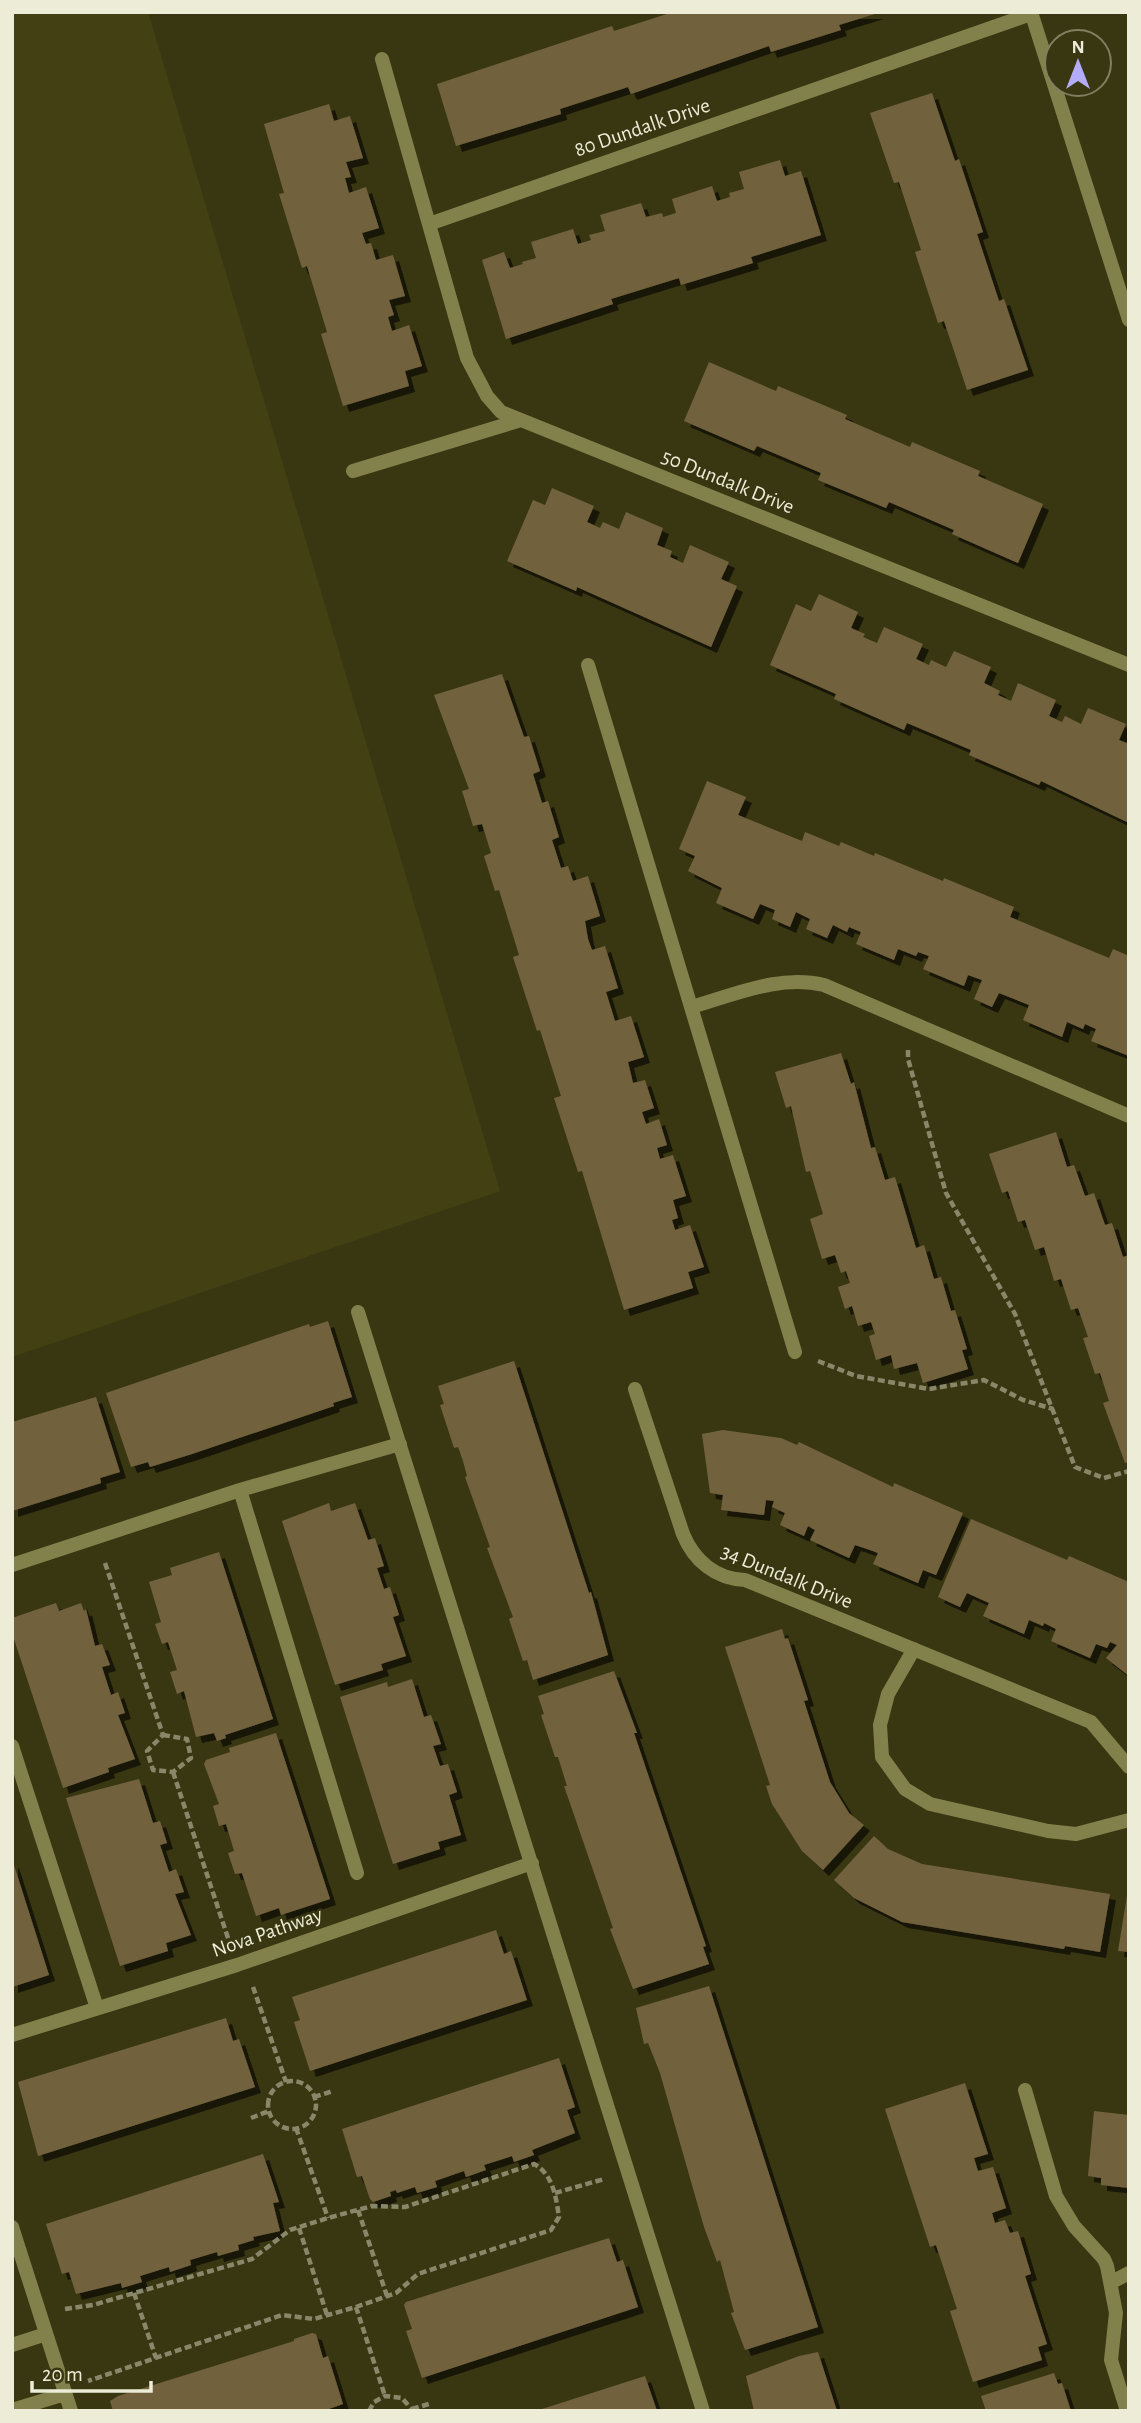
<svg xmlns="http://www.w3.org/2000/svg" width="1141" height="2423" font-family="'Alegreya Sans',sans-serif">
	<defs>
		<filter id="shadow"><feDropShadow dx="6" dy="6" stdDeviation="0" flood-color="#0009"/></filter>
	</defs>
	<rect width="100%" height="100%" fill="#393712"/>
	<path fill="#434113" d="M 12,12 L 148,12 L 500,1191 L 12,1357 Z"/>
	<path fill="#71623e" filter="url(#shadow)" d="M 673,12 L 878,13 L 839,25 L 841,30 L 771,52 L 769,46 L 631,94 L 628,87 L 560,109 L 561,114 L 456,146 L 437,84 L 612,26 L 614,31 Z
		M 932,93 L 955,161 L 959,159 L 983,232 L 977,234 L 999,301 L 1004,299 L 1028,370 L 967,390 L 944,321 L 938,323 L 915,252 L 921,250 L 899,182 L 894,183 L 870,113 Z
		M 329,104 L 334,121 L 350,116 L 363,158 L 346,162 L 351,177 L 345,178 L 349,193 L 366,187 L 379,228 L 362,233 L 366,244 L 371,243 L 376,260 L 393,255 L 405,296 L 389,300 L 394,315 L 388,317 L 392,331 L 409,325 L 422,366 L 405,371 L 409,386 L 343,406 L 321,334 L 327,332 L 307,266 L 302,268 L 279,194 L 284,193 L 264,124 Z
		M 780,160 L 785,176 L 801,171 L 821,235 L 751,257 L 753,263 L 681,285 L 679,278 L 611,299 L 613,304 L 506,339 L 482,260 L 504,252 L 510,268 L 523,264 L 522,262 L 536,258 L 531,242 L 573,229 L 578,244 L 591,240 L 589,235 L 605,231 L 600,215 L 641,203 L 646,217 L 662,213 L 663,217 L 676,213 L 672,199 L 712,186 L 717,201 L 730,197 L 729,193 L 744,189 L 739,172 Z
		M 709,362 L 776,391 L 778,386 L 847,415 L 845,419 L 910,447 L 912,442 L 980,471 L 978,476 L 1043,504 L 1018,563 L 952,534 L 954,530 L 889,502 L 886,508 L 818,480 L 821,473 L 757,446 L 754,451 L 684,421 Z
		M 552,488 L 594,506 L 587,522 L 600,528 L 603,522 L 619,529 L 626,512 L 663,528 L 657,545 L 672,551 L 670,557 L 683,563 L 690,545 L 729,562 L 721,579 L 737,586 L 711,647 L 577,587 L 576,591 L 507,561 L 533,500 L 545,505 Z
		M 819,594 L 858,612 L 851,628 L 865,634 L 863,637 L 877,643 L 884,627 L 923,644 L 916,659 L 929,665 L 931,660 L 946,667 L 954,651 L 991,667 L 984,683 L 1000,691 L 998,695 L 1011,701 L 1018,683 L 1056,700 L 1049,716 L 1062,722 L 1065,716 L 1081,724 L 1088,708 L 1126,724 L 1119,740 L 1129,744 L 1129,823 L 1041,781 L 1039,785 L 969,755 L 971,750 L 907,723 L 904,730 L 834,699 L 836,694 L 770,665 L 796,604 L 811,611 Z
		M 502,674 L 524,737 L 529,736 L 540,771 L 533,774 L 542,803 L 548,801 L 559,837 L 552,840 L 561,868 L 568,866 L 573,881 L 588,876 L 600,916 L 585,921 L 588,939 L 592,950 L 605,946 L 618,988 L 606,992 L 615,1021 L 631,1016 L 644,1057 L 628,1062 L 633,1083 L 645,1080 L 654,1108 L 642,1112 L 646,1124 L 659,1119 L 667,1145 L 657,1148 L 660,1159 L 673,1155 L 686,1196 L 673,1200 L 678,1218 L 672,1220 L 675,1230 L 690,1225 L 704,1267 L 688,1272 L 693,1288 L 624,1310 L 582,1171 L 578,1172 L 554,1098 L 561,1096 L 540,1030 L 537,1031 L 513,957 L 519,955 L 499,890 L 495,891 L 484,856 L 491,853 L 482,824 L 473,826 L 462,791 L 469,789 L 434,695 Z
		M 707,781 L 746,797 L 738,815 L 802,841 L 805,832 L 839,846 L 841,842 L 874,856 L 875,853 L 943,881 L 944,878 L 1014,907 L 1010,917 L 1109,958 L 1113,949 L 1129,956 L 1129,1056 L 1091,1041 L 1096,1029 L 1085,1024 L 1083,1029 L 1067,1022 L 1062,1037 L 1023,1020 L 1029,1005 L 999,993 L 992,1007 L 974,999 L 982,980 L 968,975 L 964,986 L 923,969 L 929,956 L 918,952 L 916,956 L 898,949 L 894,960 L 856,944 L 861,932 L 849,927 L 847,932 L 833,925 L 827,938 L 806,929 L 810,919 L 796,912 L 790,927 L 772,919 L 775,910 L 760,904 L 753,919 L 716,903 L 722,888 L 688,871 L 695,856 L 679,849 Z
		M 841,1053 L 851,1084 L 854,1082 L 871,1148 L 875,1147 L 885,1180 L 895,1177 L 916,1248 L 924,1245 L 934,1279 L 941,1277 L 951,1311 L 955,1310 L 967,1349 L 962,1350 L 968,1369 L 923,1383 L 917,1363 L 894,1369 L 891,1355 L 876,1360 L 869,1336 L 875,1334 L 871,1322 L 858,1326 L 852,1306 L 845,1309 L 838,1287 L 850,1283 L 846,1271 L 841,1273 L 835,1255 L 822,1259 L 810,1219 L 823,1214 L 810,1171 L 806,1172 L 791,1106 L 786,1108 L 775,1072 Z
		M 1056,1132 L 1067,1167 L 1074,1165 L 1085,1196 L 1094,1193 L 1105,1225 L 1112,1223 L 1123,1257 L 1129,1255 L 1129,1462 L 1125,1463 L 1103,1403 L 1109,1401 L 1100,1373 L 1095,1374 L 1083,1338 L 1088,1337 L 1078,1308 L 1071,1310 L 1061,1279 L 1054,1281 L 1044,1247 L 1035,1250 L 1025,1220 L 1018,1222 L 1008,1191 L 1002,1193 L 989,1154 Z
		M 328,1321 L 352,1397 L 333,1403 L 334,1406 L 192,1454 L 150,1467 L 148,1462 L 131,1467 L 106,1393 L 309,1324 L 310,1327 Z
		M 514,1361 L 589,1593 L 591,1592 L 608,1655 L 533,1680 L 527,1660 L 523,1661 L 509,1619 L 513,1617 L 487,1548 L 490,1547 L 465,1477 L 467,1476 L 463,1461 L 458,1447 L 454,1448 L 440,1405 L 444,1404 L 438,1386 Z
		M 96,1397 L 120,1472 L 100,1478 L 101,1483 L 12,1511 L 12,1422 Z
		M 723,1430 L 781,1438 L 797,1445 L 799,1442 L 893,1487 L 894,1483 L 963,1513 L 936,1575 L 923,1570 L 918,1583 L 873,1564 L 878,1553 L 870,1550 L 855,1545 L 849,1558 L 810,1540 L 815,1530 L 808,1526 L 804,1536 L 780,1525 L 785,1513 L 772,1507 L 774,1501 L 766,1500 L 764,1515 L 721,1510 L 723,1495 L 710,1493 L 702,1434 Z
		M 329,1503 L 331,1511 L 355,1503 L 368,1540 L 375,1538 L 384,1566 L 377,1568 L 384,1589 L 390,1587 L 399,1615 L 393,1617 L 406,1656 L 381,1664 L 383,1670 L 335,1685 L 282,1521 Z
		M 971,1519 L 1067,1560 L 1069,1556 L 1129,1582 L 1129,1676 L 1106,1658 L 1117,1645 L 1110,1642 L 1107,1648 L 1096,1644 L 1090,1658 L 1051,1641 L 1056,1629 L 1044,1623 L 1043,1626 L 1029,1620 L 1024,1634 L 983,1616 L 989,1603 L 967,1593 L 960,1607 L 938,1597 Z
		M 219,1552 L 273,1719 L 225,1735 L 226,1738 L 217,1741 L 214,1733 L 196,1737 L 184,1691 L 177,1694 L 170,1672 L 177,1670 L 168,1642 L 162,1644 L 155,1624 L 161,1622 L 149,1582 L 172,1575 L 170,1568 Z
		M 56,1603 L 59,1611 L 81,1603 L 84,1611 L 86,1609 L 95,1646 L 102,1644 L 110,1665 L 102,1667 L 111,1695 L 118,1692 L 125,1713 L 118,1715 L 135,1759 L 108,1768 L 109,1772 L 63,1788 L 12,1633 L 12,1618 Z
		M 782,1629 L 785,1639 L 788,1638 L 808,1700 L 804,1701 L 830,1782 L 849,1813 L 864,1825 L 823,1870 L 802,1851 L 772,1804 L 766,1786 L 770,1785 L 725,1647 Z
		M 614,1671 L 637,1733 L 634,1733 L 706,1946 L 703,1947 L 709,1964 L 633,1989 L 610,1929 L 613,1928 L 564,1786 L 567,1786 L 558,1757 L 555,1757 L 541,1715 L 544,1714 L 538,1696 Z
		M 412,1679 L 424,1717 L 431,1715 L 441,1744 L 433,1746 L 440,1766 L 448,1764 L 457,1792 L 449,1795 L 461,1835 L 438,1842 L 440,1849 L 393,1864 L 340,1697 L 387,1682 L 388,1687 Z
		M 276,1733 L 330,1899 L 281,1915 L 279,1908 L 256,1916 L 242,1873 L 235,1874 L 228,1853 L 234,1851 L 226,1824 L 219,1826 L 213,1806 L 219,1804 L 204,1764 L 206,1760 L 230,1752 L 229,1748 Z
		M 139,1779 L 153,1823 L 160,1821 L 167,1843 L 160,1845 L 169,1872 L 176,1869 L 184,1892 L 175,1894 L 191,1935 L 166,1943 L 168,1951 L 120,1966 L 66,1798 Z
		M 874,1836 L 888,1849 L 922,1864 L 1110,1894 L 1100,1952 L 1065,1946 L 1064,1949 L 902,1922 L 854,1898 L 834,1880 Z
		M 13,1862 L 49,1975 L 12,1987 L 12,1863 Z
		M 1127,1896 L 1129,1896 L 1129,1952 L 1118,1951 Z
		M 496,1930 L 504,1954 L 511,1951 L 527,2000 L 310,2071 L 294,2022 L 300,2020 L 292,1997 Z
		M 709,1986 L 818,2327 L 745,2350 L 731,2313 L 734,2312 L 720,2260 L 717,2262 L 704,2227 L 660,2073 L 648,2043 L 644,2044 L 636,2008 Z
		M 226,2018 L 233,2041 L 239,2039 L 255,2087 L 38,2156 L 18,2082 Z
		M 559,2058 L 575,2107 L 567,2110 L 575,2133 L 532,2150 L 534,2155 L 514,2162 L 512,2156 L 484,2165 L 486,2170 L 466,2177 L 464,2171 L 435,2181 L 437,2187 L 417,2193 L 415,2187 L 397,2193 L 396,2190 L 390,2192 L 391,2196 L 373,2202 L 370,2199 L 362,2176 L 357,2177 L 342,2129 Z
		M 965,2083 L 988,2154 L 974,2158 L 978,2171 L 993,2167 L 1006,2208 L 992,2213 L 995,2223 L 1005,2220 L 1010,2233 L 1018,2231 L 1031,2274 L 1025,2276 L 1047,2344 L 1038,2347 L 1042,2360 L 973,2382 L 950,2311 L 957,2309 L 936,2245 L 930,2247 L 885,2109 Z
		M 1094,2111 L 1129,2115 L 1129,2188 L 1101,2185 L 1101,2178 L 1088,2176 Z
		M 263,2154 L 279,2202 L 273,2203 L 280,2231 L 253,2237 L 254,2240 L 238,2245 L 239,2250 L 218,2256 L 217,2252 L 190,2260 L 191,2265 L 170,2272 L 169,2267 L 140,2276 L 142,2282 L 122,2288 L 121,2283 L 76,2294 L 69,2272 L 62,2274 L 46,2224 Z
		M 609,2238 L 617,2262 L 623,2260 L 638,2307 L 422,2378 L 406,2331 L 412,2329 L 404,2305 L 406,2302 Z
		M 312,2333 L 316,2334 L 323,2358 L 328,2356 L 343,2404 L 323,2411 L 113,2411 L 110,2401 L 118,2396 L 294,2341 L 294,2339 Z
		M 818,2352 L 837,2411 L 754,2411 L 746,2376 L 799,2356 Z
		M 1054,2373 L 1058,2384 L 1062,2383 L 1071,2411 L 986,2411 L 981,2396 Z
		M 645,2376 L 657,2411 L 539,2411 L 539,2410 Z"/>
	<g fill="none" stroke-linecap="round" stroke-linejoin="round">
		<path stroke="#888769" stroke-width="4.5" stroke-dasharray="7 3.5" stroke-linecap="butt" d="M 908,1050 L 908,1059 L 946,1193 L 1015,1314 L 1075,1467 L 1104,1478 L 1129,1471
			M 818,1361 L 856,1376 L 929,1389 L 984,1380 L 1023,1400 L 1053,1409
			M 105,1563 L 163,1735
			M 163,1735 L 187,1739 L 191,1758 L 173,1772 L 153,1770 L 147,1751 Z
			M 173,1772 L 229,1941
			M 253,1987 L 286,2082
			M268 2105a24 24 0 1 1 48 0a24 24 0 1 1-48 0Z
			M 314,2097 L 333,2091
			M 251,2118 L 269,2111
			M 296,2128 L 328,2218
			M 555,2193 L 604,2179
			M 358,2210 L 387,2296
			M 299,2228 L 327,2315
			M 134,2293 L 156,2358
			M 356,2307 L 385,2396
			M 65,2309 L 93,2305 L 252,2259 L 290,2230 L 328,2218 L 372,2206 L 405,2207 L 534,2164 C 553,2174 556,2197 559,2217 L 551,2230 L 418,2274 L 396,2293 L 356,2307 L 314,2319 L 282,2315 L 88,2381
			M 412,2409 L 432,2403
			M 369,2411 L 374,2402 L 385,2396 L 402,2398 L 413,2411"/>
		<path stroke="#83814b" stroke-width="14" d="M 382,59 L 467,358 L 487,396 L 501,412 L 1129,665
			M 429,224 L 1031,14
			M 353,471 L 521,420
			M 588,665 L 795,1352
			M 691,1007 C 734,995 780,974 824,985 L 1129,1116
			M 358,1312 L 703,2411
			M 635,1389 L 683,1534 C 694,1561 716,1579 745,1580 L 1091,1722 L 1129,1767
			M 240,1490 L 357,1873
			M 12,1565 L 240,1490 L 400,1444
			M 914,1649 L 888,1694 L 880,1725 L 882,1757 L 905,1789 L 930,1804 L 1048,1831 L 1076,1834 L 1129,1820
			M 12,1746 L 97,2008
			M 12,2035 L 237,1965 L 532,1863
			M 1025,2090 L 1056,2196 L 1074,2226 L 1104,2259 L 1107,2266 L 1116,2313 L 1111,2360 L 1127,2411
			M 12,2227 L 71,2411
			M 1112,2282 L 1129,2273
			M 12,2345 L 46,2334
			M 12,2410 L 65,2394"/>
		<path stroke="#83814b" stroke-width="14" d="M 1031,12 L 1129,320"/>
	</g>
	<g text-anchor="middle" stroke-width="5" stroke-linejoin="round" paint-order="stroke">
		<g font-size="21" fill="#ececd7" stroke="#393712">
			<text transform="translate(642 127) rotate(-19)" y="7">80 Dundalk Drive</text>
			<text transform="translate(728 481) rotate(22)" y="7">50 Dundalk Drive</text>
			<text transform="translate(787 1576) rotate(22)" y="7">34 Dundalk Drive</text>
			<text transform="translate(267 1932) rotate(-19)" y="7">Nova Pathway</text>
		</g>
	</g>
	<rect width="1141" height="2423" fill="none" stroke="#ececd7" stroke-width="28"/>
	<g transform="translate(1078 63)"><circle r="33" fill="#393712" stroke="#817f61" stroke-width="2"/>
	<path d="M0-5L12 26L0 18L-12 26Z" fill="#b3adf9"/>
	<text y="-10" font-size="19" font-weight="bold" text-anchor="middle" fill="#ececd7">N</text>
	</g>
	<path d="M32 2381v10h119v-10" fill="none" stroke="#ececd7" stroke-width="3.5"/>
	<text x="42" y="2381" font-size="21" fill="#ececd7" stroke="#393712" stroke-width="5" paint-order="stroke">20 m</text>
</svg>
